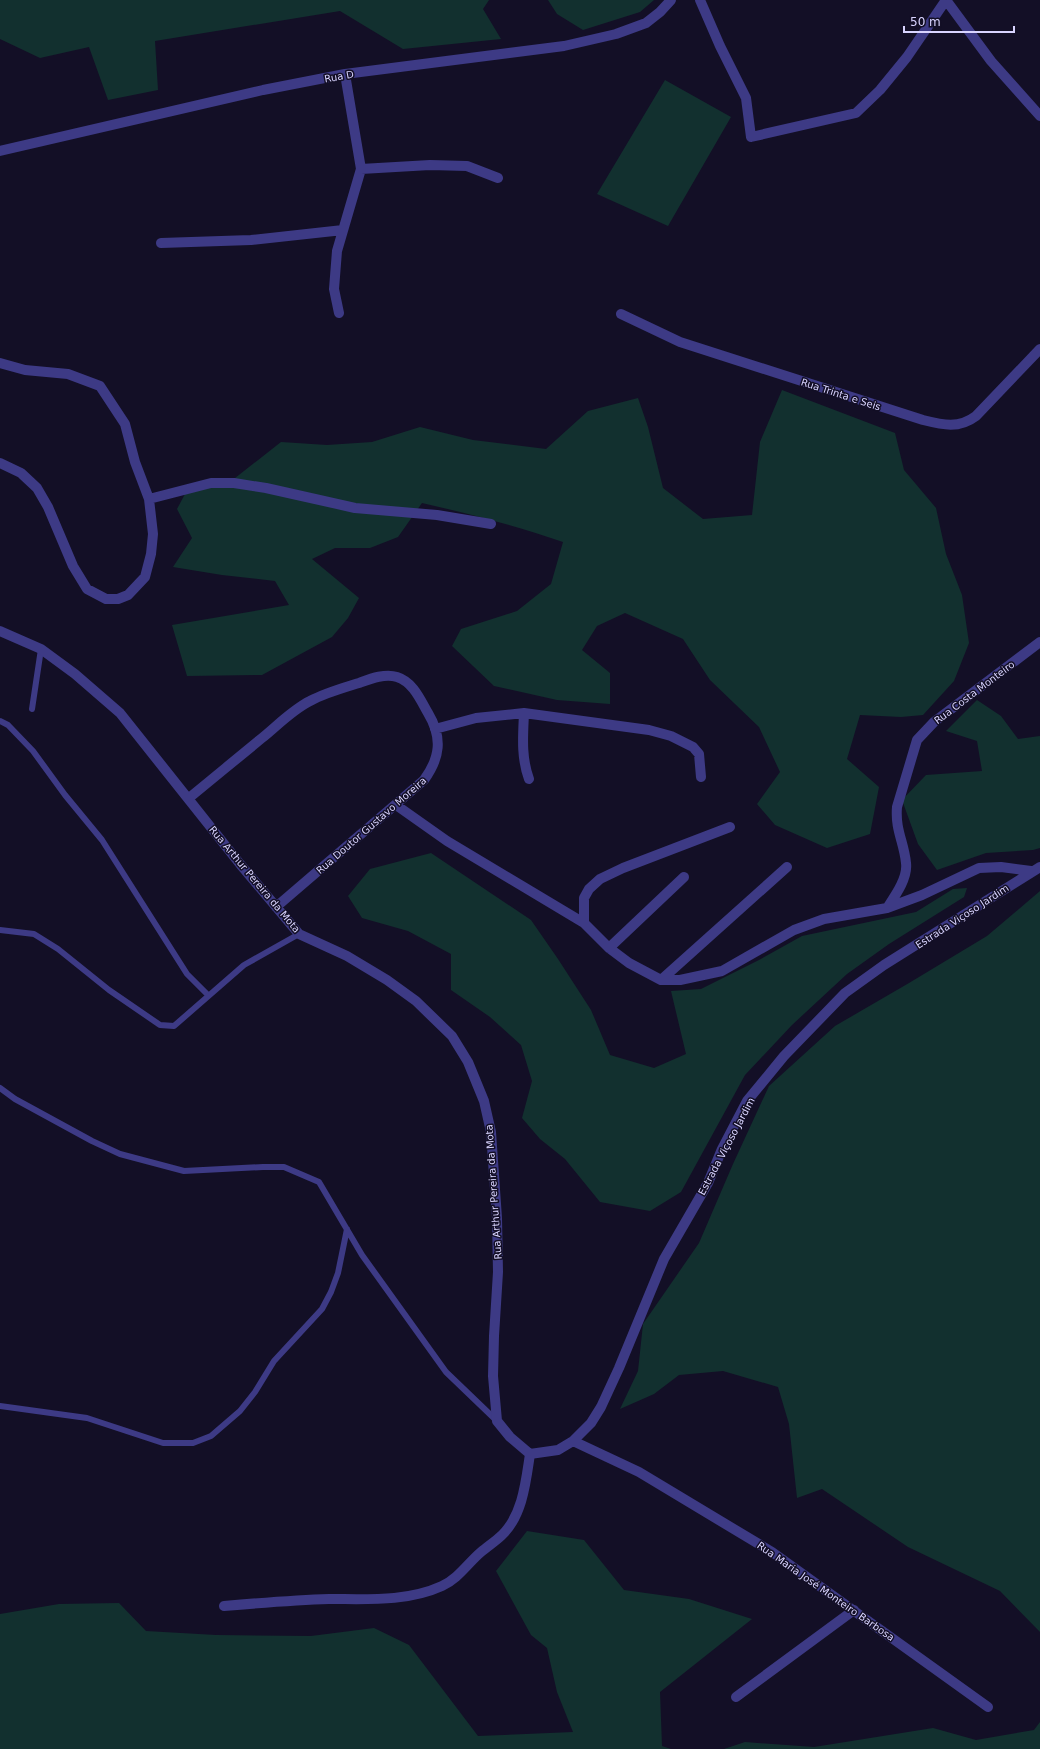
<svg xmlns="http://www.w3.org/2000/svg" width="1040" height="1749" font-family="'DejaVu Sans',sans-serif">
	<rect width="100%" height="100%" fill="#130f26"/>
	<path fill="#12302f" d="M 0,0 L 489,0 L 483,9 L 501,39 L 403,49 L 340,11 L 155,41 L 158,90 L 108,100 L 89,47 L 40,58 L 0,39 Z
		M 548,0 L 654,0 L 640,12 L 583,30 L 557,14 Z
		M 665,80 L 731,117 L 668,226 L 597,194 Z
		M 782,390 L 895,433 L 904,470 L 936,508 L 946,554 L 962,595 L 969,643 L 954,681 L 923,715 L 901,717 L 860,715 L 847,759 L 879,787 L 870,834 L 827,848 L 775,825 L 757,804 L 780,772 L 759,727 L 710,680 L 683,639 L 625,613 L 597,626 L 582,650 L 610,673 L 610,704 L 557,700 L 494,686 L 452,646 L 461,629 L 517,611 L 551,584 L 563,542 C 517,526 470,514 422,503 L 398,537 L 370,548 L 335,548 L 312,559 L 359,598 L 348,618 L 332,637 L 262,675 L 187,676 L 172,625 L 289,605 L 275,581 L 222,575 L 173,567 L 192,538 L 177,509 L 185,494 L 230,482 L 281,442 L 327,445 L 372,442 L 420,427 L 473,440 L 546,449 L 588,411 L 638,398 L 648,427 L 663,488 L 703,519 L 752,515 L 760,442 Z
		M 977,700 L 1001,716 L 1018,739 L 1040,736 L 1040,848 L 1033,850 L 986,853 L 937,870 L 918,844 L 902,800 L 926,775 L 982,771 L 977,741 L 946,731 Z
		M 431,853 L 531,920 L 558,959 L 591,1010 L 610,1055 L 654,1068 L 686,1054 L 671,991 L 701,989 L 759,960 L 802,936 L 916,912 L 953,889 L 967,888 L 964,897 L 889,944 L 847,974 L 792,1025 L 745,1075 L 681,1192 L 650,1211 L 600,1202 L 565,1159 L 540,1139 L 522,1118 L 532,1081 L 521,1045 L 490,1017 L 451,990 L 451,954 L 408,931 L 362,918 L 348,896 L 370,869 Z
		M 1040,891 L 1040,1632 L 1000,1591 L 908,1547 L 822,1489 L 797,1498 L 789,1424 L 778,1387 L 723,1371 L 679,1375 L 654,1394 L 620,1409 L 638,1371 L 643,1324 L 699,1243 L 733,1164 L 769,1086 L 835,1026 L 909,983 L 987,936 Z
		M 527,1531 L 584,1540 L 624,1590 L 689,1599 L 752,1619 L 660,1692 L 662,1746 L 671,1749 L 0,1749 L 0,1614 L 59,1604 L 119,1603 L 146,1631 L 216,1635 L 311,1636 L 374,1628 L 409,1645 L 478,1736 L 573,1732 L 557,1692 L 547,1648 L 531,1635 L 496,1571 Z
		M 1040,1722 L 1040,1749 L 724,1749 L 745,1742 L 814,1747 L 933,1728 L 976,1740 L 1034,1730 Z"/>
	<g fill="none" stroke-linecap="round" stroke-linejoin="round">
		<path stroke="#3d3a85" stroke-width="6" d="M 32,709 L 41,649
			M 0,721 L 8,725 L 33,751 L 65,795 L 102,840 L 187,974 L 208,995
			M 0,930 L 34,934 L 58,949 L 109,990 L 160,1025 L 174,1026 L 244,965 L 299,934
			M 0,1088 L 15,1099 L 92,1141 L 120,1154 L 184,1171 L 263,1167 L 284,1167 L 319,1182 L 362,1255 L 446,1372 L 497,1421
			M 0,1406 L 87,1418 L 163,1443 L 193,1443 L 211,1436 L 240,1411 L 255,1392 L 274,1361 L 322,1309 L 331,1292 L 338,1273 L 347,1229"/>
		<path stroke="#3d3a85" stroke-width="10" d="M 700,0 L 720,46 L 746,98 L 751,137 L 856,113 L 880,90 L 907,57 L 946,0
			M 946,0 L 991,61 L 1040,116
			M 0,151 L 263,90 L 345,74 L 564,46 L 616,34 L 646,23 L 660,12 L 671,0
			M 361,169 L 430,165 L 467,166 L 498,178
			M 161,243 L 251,240 L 343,230
			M 339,313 L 334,289 L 337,251 L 361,169 L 345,74
			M 621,314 L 680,342 L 923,420 C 943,425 959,429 976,416 L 1040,349
			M 0,363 L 25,370 L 68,374 L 100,386 L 125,424 L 135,462 L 149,499 L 153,534 L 151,554 L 145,577 L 128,595 L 118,599 L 106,599 L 87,589 L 73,566 L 48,507 L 37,488 L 21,473 L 0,463
			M 149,499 L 211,483 L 234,483 L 266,488 L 355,508 L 437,515 L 491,524
			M 0,631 L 41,649 L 75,674 L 120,713 L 240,864 L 299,934 L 347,956 L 387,980 L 416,1001 L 452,1036 L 468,1062 L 484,1101 L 491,1132 L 497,1218 L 498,1272 L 494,1336 L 493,1376 L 497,1421 L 510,1437 L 530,1454
			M 524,713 C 523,736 521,757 529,779
			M 435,729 L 476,718 L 524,713 L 649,730 L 671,736 L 693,747 L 699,754 L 701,777
			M 189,798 C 213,778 238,758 262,738 C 277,726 292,710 310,701 C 325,693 343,688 359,683 C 370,679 385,673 397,677 C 413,682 420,699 428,713 C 443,738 440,758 424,780 L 276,907
			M 396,805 L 447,841 L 584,923
			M 730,827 L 623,868 L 600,879 L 589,889 L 584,898 L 584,923 L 609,948 L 629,963 L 661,980 L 680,980 L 722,971 L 794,930 L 824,919 L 887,908 L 922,895 L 979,868 L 1001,867 L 1031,871
			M 887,908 C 895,896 908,878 906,863 C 904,842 895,830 897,807 L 917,740 L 934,722 L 1040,642
			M 609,948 L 684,877
			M 661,980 L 787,867
			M 573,1441 L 639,1472 L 772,1552 L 988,1707
			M 530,1454 L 558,1450 L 573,1441 L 591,1423 L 601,1407 L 619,1368 L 664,1259 L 708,1183 L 722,1149 L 747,1101 L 784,1056 L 845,993 L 884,965 L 1040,867
			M 224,1606 C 259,1603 294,1600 329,1599 C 367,1599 407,1602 442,1586 C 458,1579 468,1563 481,1552 C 488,1546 496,1541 502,1535 C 523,1515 526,1480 530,1454
			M 736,1697 L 854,1610"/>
	</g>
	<g text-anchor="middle" stroke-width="3" stroke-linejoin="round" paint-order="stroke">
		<g font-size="10" fill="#d9d4ff" stroke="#130f26">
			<text transform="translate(339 76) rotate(-10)" y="4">Rua D</text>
			<text transform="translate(841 394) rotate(18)" y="4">Rua Trinta e Seis</text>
			<text transform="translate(974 692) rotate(-37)" y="4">Rua Costa Monteiro</text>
			<text transform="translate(371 825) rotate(-41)" y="4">Rua Doutor Gustavo Moreira</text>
			<text transform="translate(255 879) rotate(50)" y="4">Rua Arthur Pereira da Mota</text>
			<text transform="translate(962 916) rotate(-33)" y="4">Estrada Viçoso Jardim</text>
			<text transform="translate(726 1146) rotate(-62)" y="4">Estrada Viçoso Jardim</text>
			<text transform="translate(493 1192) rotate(-94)" y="4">Rua Arthur Pereira da Mota</text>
			<text transform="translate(826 1591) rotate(35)" y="4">Rua Maria José Monteiro Barbosa</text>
		</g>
	</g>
	<path d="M904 26v6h110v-6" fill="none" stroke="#d9d4ff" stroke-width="2"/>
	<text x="910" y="26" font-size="12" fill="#d9d4ff" stroke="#130f26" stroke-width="3" paint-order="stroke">50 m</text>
</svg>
